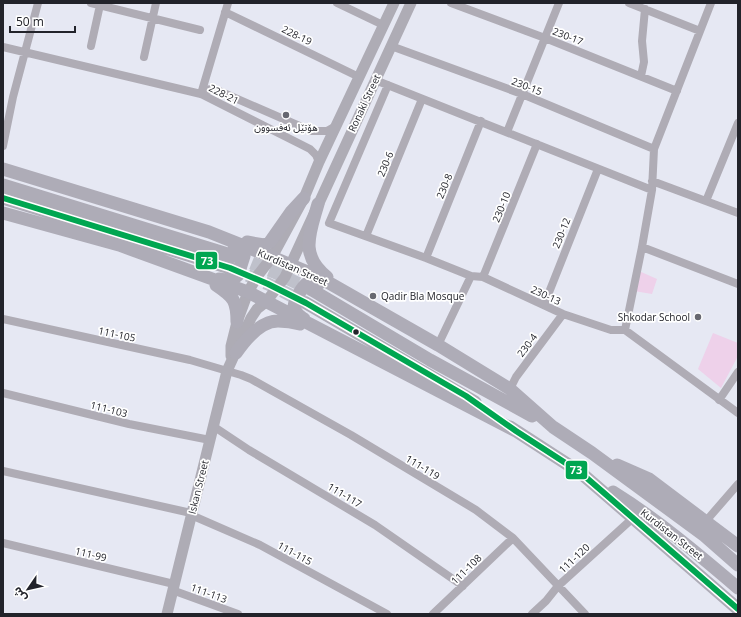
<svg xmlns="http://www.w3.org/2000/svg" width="741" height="617" font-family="'Open Sans','Noto Sans Arabic',sans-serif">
	<rect width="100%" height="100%" fill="#e6e8f3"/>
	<path fill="#eed1ea" d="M 639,271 L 657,279 L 652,294 L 634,291 Z
		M 713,333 L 738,343 L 738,356 L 721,388 L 698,369 Z"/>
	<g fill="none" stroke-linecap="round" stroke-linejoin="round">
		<path stroke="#bfc1cb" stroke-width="13" stroke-dasharray="13 6" stroke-linecap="butt" d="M 234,256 L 274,272 L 312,290
			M 230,268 L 268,284 L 306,303"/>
		<path stroke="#afacb5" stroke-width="8" d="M 91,3 L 200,30
			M 337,3 L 383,25
			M 451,3 L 545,38 L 677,91
			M 629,3 L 700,31
			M 225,12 L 359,77
			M 91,46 L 100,5
			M 391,46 L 522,94 L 654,149
			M 3,47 L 201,94 L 310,149 L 316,155 L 319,162
			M 144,57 L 156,3
			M 641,76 L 644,62 L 642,41 L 645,9
			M 375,80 L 652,190
			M 388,85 L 329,223 L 426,258 L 471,276 L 483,277 L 563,314 L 611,330 L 625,330 L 738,413
			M 201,94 L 210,89 L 219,91 L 311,131 L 327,131 L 336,126
			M 201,94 L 228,3
			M 507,132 L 559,3
			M 3,146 L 13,97 L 38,3
			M 652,181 L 738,213
			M 706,201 L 738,123
			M 366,236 L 422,99
			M 642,247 L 738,284
			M 426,258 L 481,121
			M 483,277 L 537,144
			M 544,305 L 598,169
			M 3,319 L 190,360 L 241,375 L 251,379 L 351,435 L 476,510 L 513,538 L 585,614
			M 625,330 L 642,247 L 652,190 L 654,149 L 711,3
			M 438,345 L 471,276
			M 510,389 L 516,377 L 563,314
			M 3,393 L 129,424 L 210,440
			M 719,400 L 738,372
			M 213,426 L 249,450 L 375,525 L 463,586
			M 3,471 L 191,513
			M 191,515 L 260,545 L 387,614
			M 706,521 L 738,484
			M 3,543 L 174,584
			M 172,590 L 238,614
			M 433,614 L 513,538
			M 532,614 L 546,601 L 558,586 L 633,518"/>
		<path stroke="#aeacb5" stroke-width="11" d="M 231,356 L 231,346 L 237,322 L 248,292 L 258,275 L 272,257 L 304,198 L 319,162 L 394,3
			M 167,614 L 227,371 L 251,318 L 257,309 L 266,302 L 285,277 L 411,3"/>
		<path stroke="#aeacb7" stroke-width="13" d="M 3,169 L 209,232 L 272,257 L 317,276 L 438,345 L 510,389 L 553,427 L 592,453 L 705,536 L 738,565
			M 3,185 L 234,256
			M 3,198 L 230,268
			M 318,204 C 310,233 299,255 327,277
			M 3,213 L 119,245 L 248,292 L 516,431
			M 247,242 L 264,245 L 270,242 L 291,212 L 304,198
			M 219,279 L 231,281 L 238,275 L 244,256 L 241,249 L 234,245
			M 216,285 C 234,297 237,301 237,322
			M 312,290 L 430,360 L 532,416
			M 306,303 L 475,402
			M 304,319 C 301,317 297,315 295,310 C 293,306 295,302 297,298 C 302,287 307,278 320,283
			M 236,353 C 245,340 261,321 278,321 C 285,321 293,322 300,324
			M 510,427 L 581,473 L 738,609
			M 617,465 L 649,479 L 738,546
			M 613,492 C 658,520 698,554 738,588"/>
		<defs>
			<path id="bus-1" d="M 3,198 L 230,268 L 268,284 L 306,303 L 466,396 L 516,431 L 581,473 L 738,609"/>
		</defs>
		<use href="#bus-1" stroke="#fff" stroke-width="9"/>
		<use href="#bus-1" stroke="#00a651" stroke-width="6"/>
	</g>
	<g fill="#676870" stroke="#fff" stroke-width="1.5">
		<circle cx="286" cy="115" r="4"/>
		<circle cx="373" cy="296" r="4"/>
		<circle cx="698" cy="317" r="4"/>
	</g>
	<circle fill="#22232a" stroke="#fff" stroke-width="1.5" cx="356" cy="332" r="3.5"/>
	<g text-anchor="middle" stroke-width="3.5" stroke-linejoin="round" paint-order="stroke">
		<g font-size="10" fill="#22232a" stroke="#fff">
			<text transform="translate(297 35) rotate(26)" y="4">228-19</text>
			<text transform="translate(568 36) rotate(21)" y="4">230-17</text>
			<text transform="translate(527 86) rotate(21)" y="4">230-15</text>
			<text transform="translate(224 94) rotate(27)" y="4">228-21</text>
			<text transform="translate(364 103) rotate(-65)" y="4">Ronaki Street</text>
			<text transform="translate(385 164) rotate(-68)" y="4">230-6</text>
			<text transform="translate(444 186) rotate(-68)" y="4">230-8</text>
			<text transform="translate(501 207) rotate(-68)" y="4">230-10</text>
			<text transform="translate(561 233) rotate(-68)" y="4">230-12</text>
			<text transform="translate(293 267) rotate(24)" y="4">Kurdistan Street</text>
			<text transform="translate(546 295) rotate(25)" y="4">230-13</text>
			<text transform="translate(117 334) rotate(12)" y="4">111-105</text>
			<text transform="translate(527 345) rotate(-53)" y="4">230-4</text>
			<text transform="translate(109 409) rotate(14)" y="4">111-103</text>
			<text transform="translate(423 467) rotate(31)" y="4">111-119</text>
			<text transform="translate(198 487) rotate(-76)" y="4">Iskan Street</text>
			<text transform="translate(345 495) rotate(31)" y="4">111-117</text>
			<text transform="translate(672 534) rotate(38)" y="4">Kurdistan Street</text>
			<text transform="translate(295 553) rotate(29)" y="4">111-115</text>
			<text transform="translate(91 554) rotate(13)" y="4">111-99</text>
			<text transform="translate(574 558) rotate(-43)" y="4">111-120</text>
			<text transform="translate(466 569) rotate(-44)" y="4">111-108</text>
			<text transform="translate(209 593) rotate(20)" y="4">111-113</text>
		</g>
		<g font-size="10" fill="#22232a" stroke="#fff">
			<text x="286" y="131">هۆتێل ئەفسوون</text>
			<text x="381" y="300" text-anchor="start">Qadir Bla Mosque</text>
			<text x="690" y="321" text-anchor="end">Shkodar School</text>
		</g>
	</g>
	<g stroke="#fff" stroke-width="1.5">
		<rect x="195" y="251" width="23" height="19" rx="4" fill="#00a651"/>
		<rect x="565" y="460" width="23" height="20" rx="4" fill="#00a651"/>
	</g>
	<g font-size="11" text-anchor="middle" font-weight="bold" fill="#fff">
		<text x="207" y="265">73</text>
		<text x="576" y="474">73</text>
	</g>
	<rect width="741" height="617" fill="none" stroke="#22232a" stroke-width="8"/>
	<g transform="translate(28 589) rotate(236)" stroke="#ffffff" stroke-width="3" paint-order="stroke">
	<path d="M0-3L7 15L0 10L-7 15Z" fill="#22232a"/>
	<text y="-6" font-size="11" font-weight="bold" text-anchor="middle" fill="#22232a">ش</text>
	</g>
	<path d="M10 26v6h65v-6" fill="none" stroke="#22232a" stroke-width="2"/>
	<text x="16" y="26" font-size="12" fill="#22232a" stroke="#ffffff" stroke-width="3" paint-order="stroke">50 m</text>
</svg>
